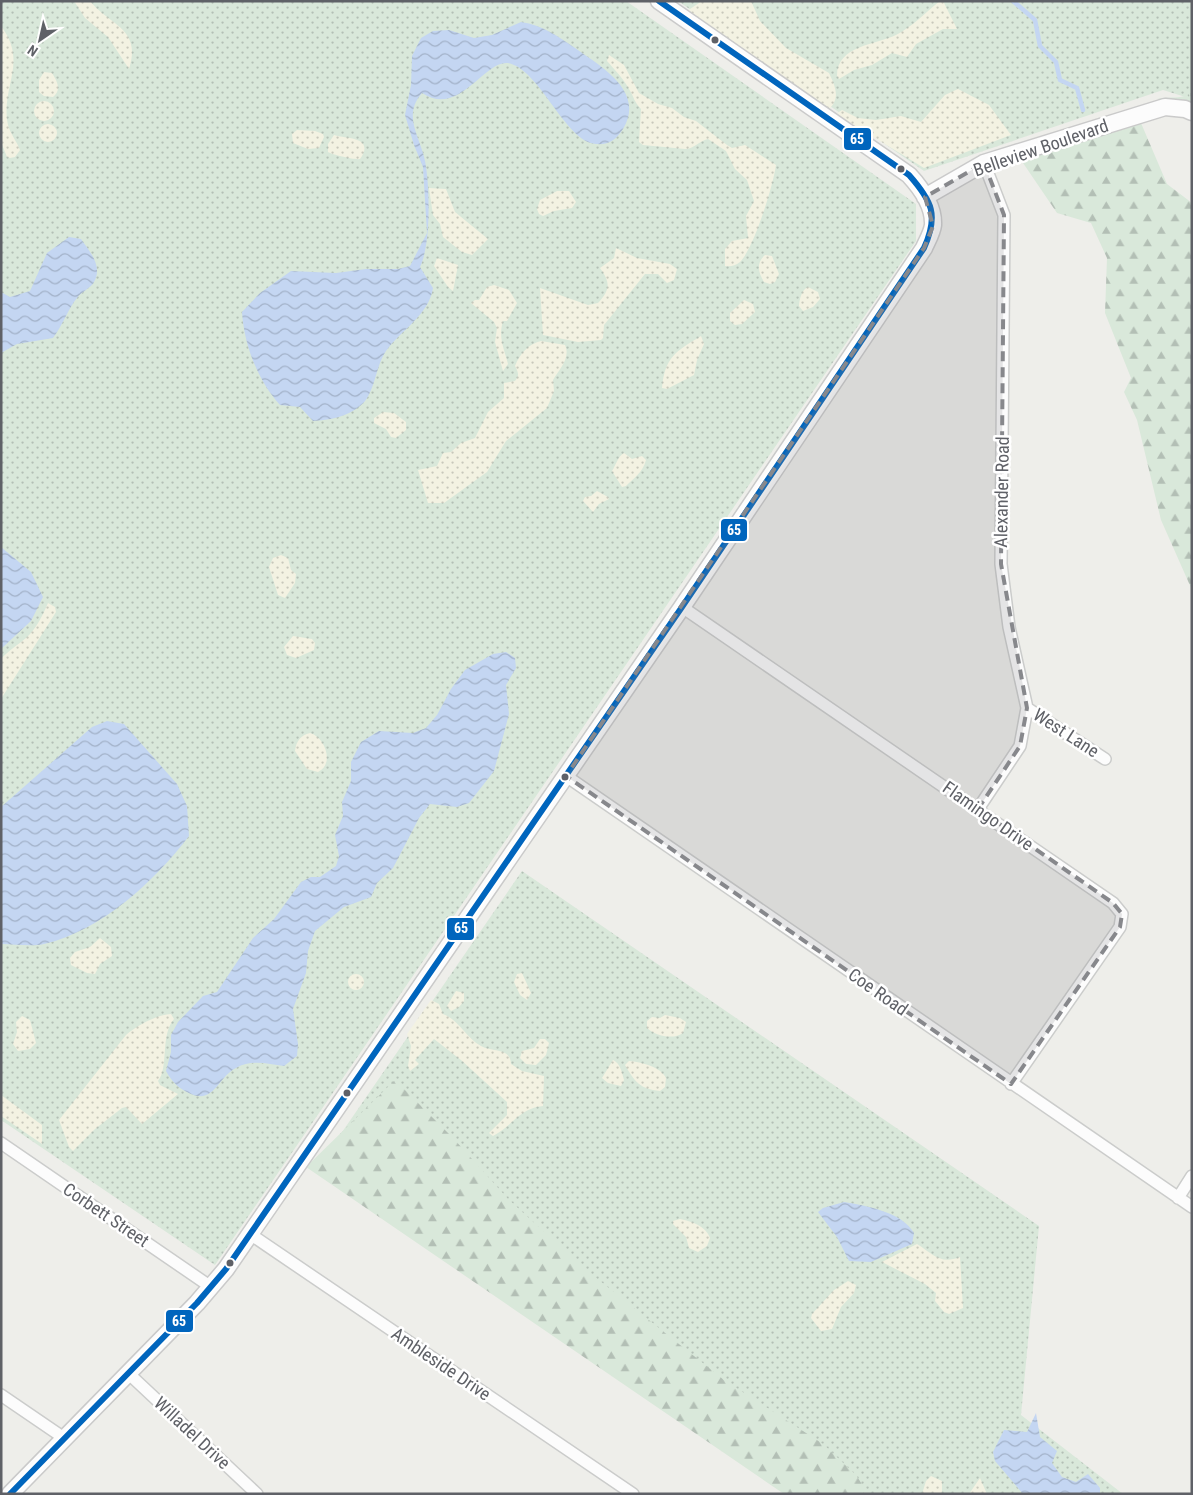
<svg xmlns="http://www.w3.org/2000/svg" width="1193" height="1495" font-family="'Roboto Condensed',sans-serif">
	<defs>
		<pattern id="grass-dots" width="8" height="8" patternUnits="userSpaceOnUse" patternTransform="scale(1.25)"><rect width="8" height="8" fill="#d9e8da"/><path d="M2 2h.1M6 6h.1" fill="none" stroke="#b3bfb5" stroke-width="1.8" stroke-linecap="round"/></pattern>
		<pattern id="forest-firs" width="22" height="20" patternUnits="userSpaceOnUse" patternTransform="scale(1.25)"><rect width="22" height="20" fill="#d9e8da"/><path d="M5 1l3.5 6h-7zM16 11l3.5 6h-7z" fill="#b3bfb5"/></pattern>
		<pattern id="sand-dots" width="8" height="8" patternUnits="userSpaceOnUse" patternTransform="scale(1.25)"><rect width="8" height="8" fill="#f3f2e2"/><path d="M2 2h.1M6 6h.1" fill="none" stroke="#c8c7bb" stroke-width="1.8" stroke-linecap="round"/></pattern>
		<pattern id="park-tufts" width="24" height="20" patternUnits="userSpaceOnUse" patternTransform="scale(1.25)"><rect width="24" height="20" fill="#d9e8da"/><path d="M3 7l-1-3M5 7V3M7 7l1-3M15 17l-1-3M17 17v-4M19 17l1-3" fill="none" stroke="#b3bfb5"/></pattern>
		<pattern id="water-waves" width="16" height="10" patternUnits="userSpaceOnUse" patternTransform="scale(1.25)"><rect width="16" height="10" fill="#c4d6f2"/><path d="M0 5q4-4 8 0t8 0" fill="none" stroke="#a2b1c8"/></pattern>
	</defs>
	<rect width="100%" height="100%" fill="#eeeeea"/>
	<path fill="url(#grass-dots)" d="M 1,1 L 626,1 L 916,204 L 916,241 L 215,1265 L 1,1120 Z
		M 678,1 L 1192,1 L 1192,99 L 1163,90 L 924,171 Z
		M 522,871 L 1039,1226 L 1021,1415 L 1123,1494 L 802,1494 L 318,1167 Z"/>
	<path fill="url(#forest-firs)" d="M 1141,123 L 1167,184 L 1192,203 L 1192,590 L 1161,520 L 1137,420 L 1124,392 L 1131,378 L 1105,313 L 1107,258 L 1091,223 L 1057,213 L 1021,160 Z
		M 395,1080 L 454,1139 L 508,1199 L 585,1269 L 724,1380 L 823,1444 L 856,1475 L 865,1489 L 863,1494 L 784,1494 L 306,1167 Z"/>
	<path fill="url(#sand-dots)" d="M 74,1 L 90,1 C 110,26 142,28 129,69 L 108,37 L 85,18 Z
		M 702,1 L 751,1 L 760,21 L 786,48 L 829,73 C 835,86 841,98 829,109 L 687,11 Z
		M 940,1 L 943,1 L 957,29 L 943,29 L 916,44 L 907,57 L 892,53 L 872,65 L 854,70 L 839,79 L 837,76 C 837,45 876,45 896,35 C 912,27 926,12 940,1 Z
		M 1,26 C 29,63 0,87 8,125 C 10,133 17,142 20,150 L 15,157 L 10,158 L 7,157 L 1,142 Z
		M 609,55 L 624,65 L 639,93 L 658,104 L 672,108 L 684,117 L 696,121 L 727,145 L 732,148 L 745,145 L 776,165 C 773,186 754,248 740,262 C 735,266 730,267 725,266 L 725,249 L 732,241 L 748,238 L 746,216 L 754,201 L 747,180 L 735,169 L 726,151 L 708,139 C 699,141 694,149 685,149 L 643,145 L 639,142 L 641,109 C 633,100 635,99 629,89 C 623,78 615,70 607,61 Z
		M 44,72 L 52,73 C 57,81 62,90 53,97 L 44,96 L 39,92 L 39,80 Z
		M 958,89 L 989,105 L 1011,135 L 924,168 L 836,114 L 842,110 L 858,118 L 876,120 L 901,116 L 921,122 L 945,95 Z
		M34 111a10 10 0 1 1 20 0a10 10 0 1 1-20 0Z
		M39 133a9 9 0 1 1 18 0a9 9 0 1 1-18 0Z
		M 297,130 L 315,131 L 323,134 L 324,137 L 319,148 L 308,149 L 293,143 L 292,134 Z
		M 334,135 C 345,139 376,136 360,159 C 355,160 333,155 328,152 L 328,144 Z
		M 429,188 L 446,189 L 455,212 L 488,239 L 472,255 L 462,252 L 443,237 L 440,224 L 433,215 Z
		M 557,191 L 569,191 L 576,202 L 572,208 L 554,211 L 543,216 L 539,214 L 537,209 L 540,200 Z
		M 616,248 L 637,258 L 670,264 L 677,269 L 674,280 L 667,283 L 658,274 L 645,274 L 604,325 L 603,338 L 601,340 L 578,342 L 543,335 L 540,288 L 588,305 L 598,303 C 611,289 610,282 600,268 L 614,258 Z
		M 765,255 L 772,256 L 779,274 L 775,282 L 770,284 L 764,282 C 758,272 756,263 765,255 Z
		M 437,258 L 458,265 L 453,291 L 448,287 L 434,266 Z
		M 494,285 L 509,290 L 517,303 L 507,321 L 503,321 C 498,338 504,348 508,364 L 503,371 L 495,342 L 497,328 L 494,322 L 471,303 L 475,300 L 479,300 L 487,287 Z
		M 808,287 L 818,292 L 820,299 L 813,307 L 803,311 L 799,306 C 799,300 802,289 808,287 Z
		M 744,300 L 753,304 L 755,312 L 742,324 L 735,325 L 730,321 L 730,313 Z
		M 701,336 L 704,344 L 697,360 L 694,375 L 667,389 L 662,388 C 665,357 675,352 701,336 Z
		M 541,341 L 565,345 C 571,358 559,370 553,380 L 554,391 L 547,408 L 506,441 L 487,472 L 444,503 L 428,503 L 418,470 L 437,466 L 443,453 L 451,452 L 461,443 L 475,438 L 488,412 L 504,398 L 504,383 L 515,381 C 520,375 518,372 515,366 C 520,354 528,344 541,341 Z
		M 383,412 L 394,413 L 406,422 L 406,430 L 396,438 L 391,437 L 386,429 L 374,423 L 374,418 Z
		M 624,453 L 632,459 L 642,456 L 646,460 C 643,472 634,478 626,486 L 622,487 L 612,471 C 616,465 618,456 624,453 Z
		M 597,491 L 608,497 L 609,499 L 599,504 L 593,512 L 583,501 L 585,497 L 591,496 Z
		M 281,555 L 288,558 L 291,570 L 296,574 L 295,583 L 285,598 L 278,595 L 269,567 L 273,558 Z
		M 48,603 L 55,607 L 56,612 L 1,699 L 1,659 C 9,650 18,645 26,638 C 36,629 43,615 48,603 Z
		M 293,636 L 312,639 L 315,643 L 314,650 L 296,658 L 287,655 L 284,647 Z
		M 310,733 C 325,737 335,764 318,772 L 307,769 L 295,751 C 296,741 301,735 310,733 Z
		M 100,938 L 111,947 L 112,956 L 100,964 L 95,974 L 87,973 L 71,965 L 70,958 L 75,952 L 90,947 Z
		M 522,973 L 531,993 L 527,1000 L 520,995 L 514,982 L 517,974 Z
		M348 982a8 8 0 1 1 16 0a8 8 0 1 1-16 0Z
		M 456,991 L 464,993 L 464,1001 L 459,1007 L 451,1011 L 447,1006 Z
		M 431,1000 L 439,1004 L 443,1014 C 459,1020 466,1038 481,1046 C 494,1053 510,1047 511,1064 L 522,1071 L 544,1076 L 543,1106 C 518,1109 514,1125 493,1136 L 489,1133 L 507,1115 L 507,1102 L 461,1060 L 434,1039 L 415,1060 L 419,1064 L 410,1071 L 408,1066 L 411,1046 L 407,1034 Z
		M 171,1014 L 174,1019 C 160,1035 169,1068 158,1081 L 160,1085 L 178,1094 L 142,1124 L 126,1107 L 122,1108 L 95,1129 L 73,1151 L 69,1147 L 59,1120 L 126,1035 C 138,1025 156,1015 171,1014 Z
		M 665,1015 L 680,1018 L 686,1022 L 683,1033 C 674,1040 655,1036 647,1028 L 647,1021 L 652,1017 L 660,1018 Z
		M 22,1016 L 30,1020 L 36,1043 L 30,1049 L 18,1051 L 13,1044 L 17,1032 L 16,1022 Z
		M 540,1039 L 545,1039 L 549,1043 L 546,1055 L 536,1065 L 526,1064 L 520,1058 L 522,1051 L 534,1048 Z
		M 613,1060 C 620,1063 622,1072 624,1080 L 621,1086 L 608,1083 L 602,1078 Z
		M 629,1061 C 641,1062 661,1067 666,1078 L 665,1087 L 660,1091 C 640,1089 635,1082 625,1065 Z
		M 1,1095 L 42,1125 L 42,1144 L 1,1116 Z
		M 680,1219 C 691,1221 706,1226 710,1238 L 707,1246 L 698,1252 L 689,1248 L 686,1237 L 673,1224 L 673,1221 Z
		M 917,1244 C 933,1254 940,1265 960,1257 L 963,1308 L 949,1314 L 944,1312 L 935,1301 L 936,1293 L 925,1284 L 882,1262 Z
		M 848,1281 L 856,1285 L 854,1293 L 841,1307 L 832,1329 L 821,1331 L 811,1318 L 812,1314 L 834,1290 Z
		M 931,1476 L 942,1481 L 942,1494 L 922,1494 L 926,1481 Z
		M 980,1478 L 987,1494 L 969,1494 Z"/>
	<path fill="url(#park-tufts)" d="M 1192,92 L 1192,103 L 1157,99 C 1169,96 1183,100 1192,92 Z"/>
	<path fill="url(#water-waves)" d="M 521,22 C 543,25 557,36 575,48 C 600,66 646,91 623,129 C 616,140 609,145 596,144 C 565,142 540,69 508,63 C 484,60 459,118 422,93 C 402,116 420,136 425,161 C 430,186 431,245 420,267 L 433,288 C 429,315 401,330 386,351 C 375,367 375,395 360,406 C 347,417 330,420 313,421 L 300,407 L 280,405 C 258,381 244,345 242,312 L 260,293 L 291,271 L 336,273 L 366,269 L 398,269 L 410,266 L 427,233 L 423,167 L 414,145 L 405,115 L 411,85 L 412,56 L 421,38 L 433,31 L 449,30 L 474,38 L 492,35 Z
		M 69,237 L 81,239 C 90,252 103,266 94,282 C 91,288 81,292 77,298 C 68,309 63,325 53,338 L 17,344 L 1,353 L 1,292 L 10,297 L 30,291 L 47,253 Z
		M 1,547 L 31,572 L 43,597 L 31,621 L 1,649 Z
		M 506,652 L 515,658 L 516,668 L 506,685 L 509,714 L 494,771 L 469,803 L 457,807 L 430,804 L 419,818 L 393,868 L 377,883 L 371,897 L 344,907 L 315,931 L 308,951 L 306,973 L 293,1009 L 298,1044 L 297,1056 L 284,1066 C 268,1064 251,1059 236,1068 C 218,1077 214,1104 191,1094 C 179,1089 172,1082 166,1071 L 171,1052 L 171,1035 L 178,1022 L 203,996 L 217,992 L 253,938 L 274,919 L 301,882 L 311,877 L 320,877 L 336,866 L 339,856 L 335,835 L 343,816 L 342,802 L 351,781 L 351,762 L 361,742 L 379,731 L 413,733 L 426,728 L 437,715 L 451,689 L 465,670 L 493,654 Z
		M 107,721 L 124,724 L 177,784 L 187,806 L 189,836 C 155,881 101,931 44,944 C 31,947 14,944 1,944 L 1,807 L 92,727 Z
		M 844,1202 C 867,1206 902,1212 914,1233 L 912,1244 L 871,1262 L 849,1261 L 837,1237 L 818,1212 L 823,1208 Z
		M 1036,1413 L 1040,1437 L 1057,1451 L 1052,1463 L 1062,1477 L 1076,1482 L 1088,1474 L 1100,1488 L 1100,1494 L 1023,1494 L 995,1461 L 993,1452 L 1004,1430 L 1027,1432 Z"/>
	<g fill="none" stroke-linecap="round" stroke-linejoin="round">
		<path stroke="#c4d6f2" stroke-width="4.5" d="M 1013,1 L 1035,20 L 1040,46 L 1056,62 L 1060,80 L 1077,88 L 1083,110"/>
		<defs>
			<path id="street" d="M 682,607 L 1113,903 L 1122,914 L 1120,927 L 1011,1084
				M 1027,708 L 1105,759
				M 566,776 L 1192,1207
				M 978,809 L 1020,746 L 1027,708 L 1009,627 L 1001,564 L 1004,215 L 984,163
				M 1,1143 L 211,1287
				M 1178,1198 L 1192,1176
				M 250,1234 L 633,1494
				M 128,1373 L 257,1494
				M 1,1395 L 64,1438"/>
			<path id="secondary" d="M 925,197 L 984,163 L 1165,107 L 1185,109 L 1192,112
				M 10,1494 L 197,1303 L 226,1269 L 682,607 L 924,248 C 927,241 932,233 933,225 C 934,206 921,188 909,175 L 659,1"/>
		</defs>
		<use href="#street" stroke="#cbcccb" stroke-width="14"/>
		<use href="#secondary" stroke="#cacaca" stroke-width="19"/>
		<use href="#street" stroke="#fcfcfc" stroke-width="11"/>
		<use href="#secondary" stroke="#fcfcfc" stroke-width="16"/>
		<defs>
			<path id="bus-1" d="M 10,1494 L 197,1303 L 226,1269 L 682,607 L 924,248 C 939,215 932,201 909,175 L 659,1"/>
		</defs>
		<use href="#bus-1" stroke="#fff" stroke-width="10"/>
		<use href="#bus-1" stroke="#0065bd" stroke-width="6"/>
	</g>
	<path fill="#87888c" fill-opacity="0.2" stroke="#87888c" stroke-width="4" stroke-dasharray="10 6" stroke-linejoin="round" d="M 984,163 L 1004,215 L 1001,564 L 1027,708 L 1020,746 L 978,809 L 1113,903 L 1122,914 L 1120,927 L 1011,1084 L 566,776 L 924,248 L 933,226 L 925,197 Z"/>
	<g fill="#5f6167" stroke="#fff" stroke-width="2">
		<circle cx="715" cy="40" r="4.5"/>
		<circle cx="901" cy="169" r="4.5"/>
		<circle cx="565" cy="777" r="4.5"/>
		<circle cx="347" cy="1093" r="4.5"/>
		<circle cx="230" cy="1263" r="4.5"/>
	</g>
	<g text-anchor="middle" stroke-width="5" stroke-linejoin="round" paint-order="stroke">
		<g font-size="18" fill="#5f6167" stroke="#fff">
			<text transform="translate(1041 148) rotate(-19)" y="6">Belleview Boulevard</text>
			<text transform="translate(1002 492) rotate(-89)" y="6">Alexander Road</text>
			<text transform="translate(1066 733) rotate(33)" y="6">West Lane</text>
			<text transform="translate(988 816) rotate(35)" y="6">Flamingo Drive</text>
			<text transform="translate(878 992) rotate(35)" y="6">Coe Road</text>
			<text transform="translate(106 1215) rotate(34)" y="6">Corbett Street</text>
			<text transform="translate(441 1364) rotate(34)" y="6">Ambleside Drive</text>
			<text transform="translate(192 1433) rotate(43)" y="6">Willadel Drive</text>
		</g>
	</g>
	<g stroke="#fff" stroke-width="2">
		<rect x="843" y="127" width="29" height="24" rx="5" fill="#0065bd"/>
		<rect x="720" y="518" width="28" height="24" rx="5" fill="#0065bd"/>
		<rect x="446" y="917" width="29" height="24" rx="5" fill="#0065bd"/>
		<rect x="165" y="1309" width="29" height="24" rx="5" fill="#0065bd"/>
	</g>
	<g font-size="14" text-anchor="middle" font-weight="bold" fill="#fff">
		<text x="857" y="144">65</text>
		<text x="734" y="535">65</text>
		<text x="461" y="933">65</text>
		<text x="179" y="1326">65</text>
	</g>
	<rect width="1193" height="1495" fill="none" stroke="#5f6167" stroke-width="5"/>
	<g transform="translate(40 40) rotate(214)" stroke="#ffffff" stroke-width="4" paint-order="stroke">
	<path d="M0-4L9 19L0 12L-9 19Z" fill="#5f6167"/>
	<text y="-8" font-size="14" font-weight="bold" text-anchor="middle" fill="#5f6167">N</text>
	</g>
</svg>
